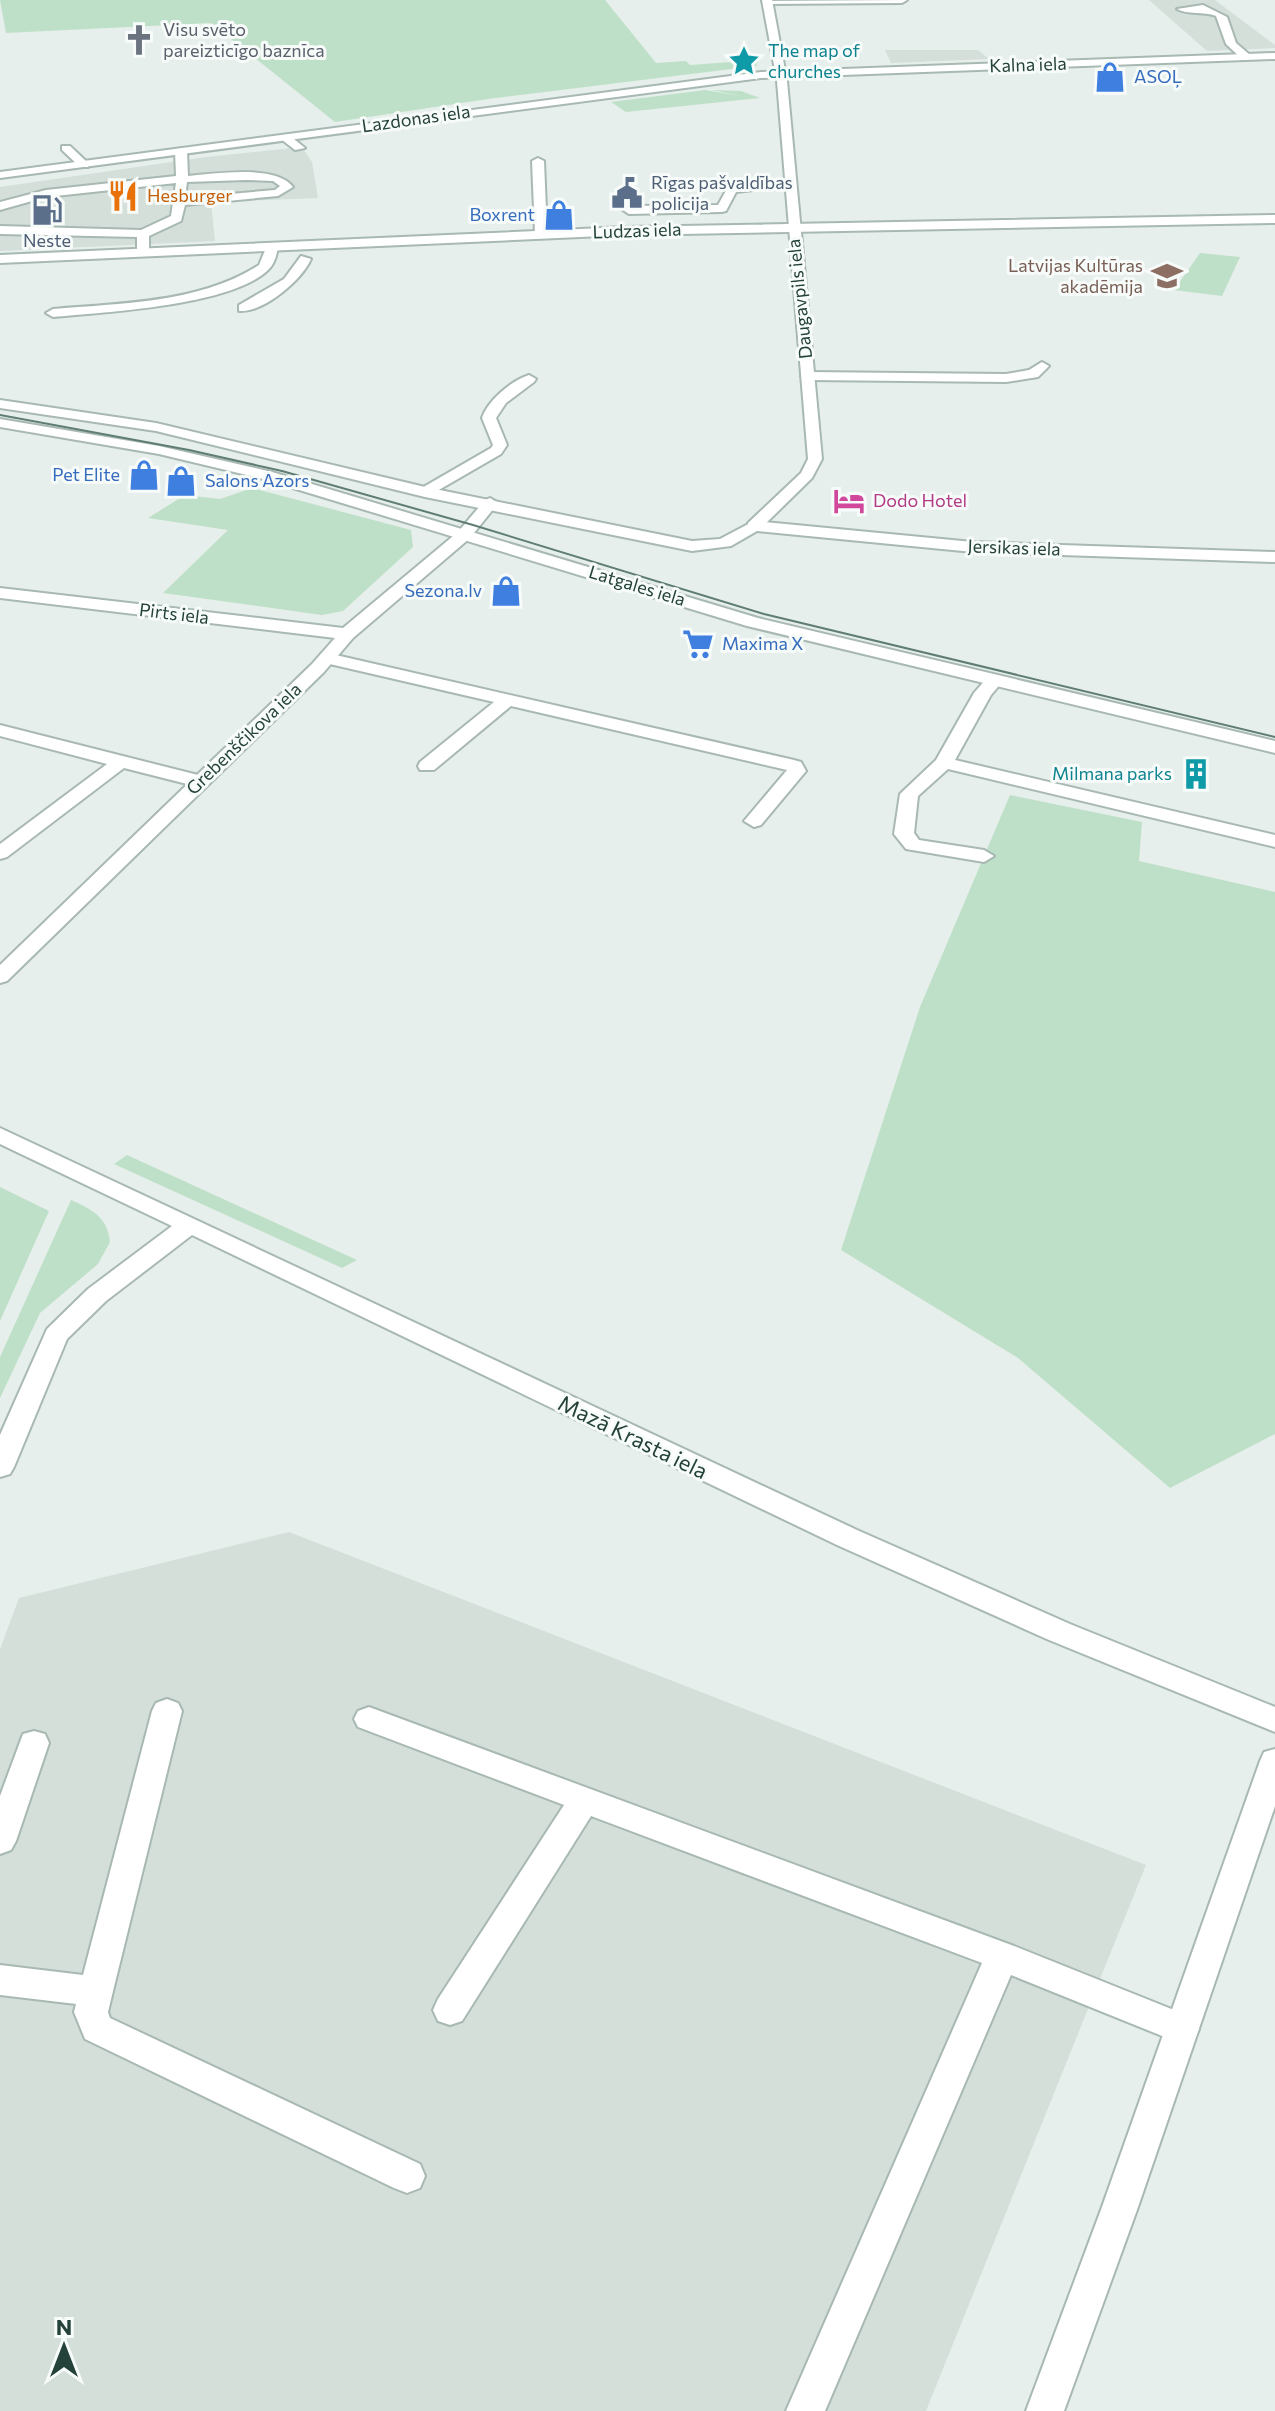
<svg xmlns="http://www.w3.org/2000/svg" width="1275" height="2411" font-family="Commissioner,sans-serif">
	<rect width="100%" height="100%" fill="#e6efeb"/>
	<path fill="#d4dfda" d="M 1149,0 L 1215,0 L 1275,45 L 1275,48 L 1207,51 Z
		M 885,50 L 978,50 L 989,59 L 891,63 Z
		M 302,147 L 312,162 L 318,198 L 211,202 L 215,241 L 0,251 L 0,187 L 206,157 Z
		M 289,1532 L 1146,1865 L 926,2411 L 0,2411 L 0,1649 L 19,1598 Z"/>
	<path fill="#bfe0c8" d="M 0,0 L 605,0 L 656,63 L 686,61 L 690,65 L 759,60 L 756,66 L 495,98 L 335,122 L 211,23 L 6,33 Z
		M 705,90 L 741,96 L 712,90 L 741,91 L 760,98 L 626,112 L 611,102 Z
		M 1200,253 L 1240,257 L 1222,296 L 1174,290 Z
		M 252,488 L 411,530 L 413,547 L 343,611 L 322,615 L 163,593 L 228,530 L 148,518 L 185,495 L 220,499 Z
		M 1010,795 L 1142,822 L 1139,861 L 1275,892 L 1275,1434 L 1170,1488 L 1018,1358 L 841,1250 L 920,1007 Z
		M 127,1155 L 357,1260 L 342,1268 L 114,1164 Z
		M 0,1187 L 49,1211 L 0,1321 Z
		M 71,1200 C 91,1209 108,1217 110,1242 L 98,1264 L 40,1313 L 0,1398 L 0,1357 Z"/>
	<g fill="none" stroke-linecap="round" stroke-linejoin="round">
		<defs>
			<path id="service" d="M 907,0 L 902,3 L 767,4 L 762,1 Z
				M 1203,5 L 1227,17 L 1236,43 L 1250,55 L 1250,59 L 1242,59 L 1226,44 L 1216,16 C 1204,11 1187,15 1177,9 Z
				M 281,135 L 289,135 L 305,148 L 295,150 L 281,139 Z
				M 62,146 L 70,146 L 88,163 L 88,167 L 80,167 L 62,150 Z
				M 181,148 L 187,151 L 188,176 C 214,174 276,164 293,187 L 278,196 L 185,205 L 181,221 L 149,236 L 149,250 L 143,254 L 137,250 L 137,237 L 0,234 L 0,226 L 141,230 L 171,216 L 176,183 L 46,197 L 0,210 L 0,202 L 46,190 L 176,176 L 175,151 ZM 246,180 L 273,181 L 280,186 L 275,190 L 185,198 L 187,182 Z
				M 538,158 L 544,161 L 547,234 L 541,238 L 535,234 L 532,161 Z
				M 790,180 L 796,183 L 794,185 L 736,192 L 726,211 L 722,212 L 629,214 L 623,210 L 629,206 L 718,205 L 728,187 Z
				M 268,243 L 278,246 C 277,254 275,263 269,269 C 233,306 104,312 53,317 L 46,313 L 53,309 C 121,303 200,303 259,265 Z
				M 301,256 L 311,259 C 302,280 263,313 239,311 L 239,305 L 284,279 Z
				M 1042,362 L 1049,366 L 1038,377 L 1006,382 L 808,380 L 801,376 L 808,372 L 1006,374 L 1029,370 Z
				M 529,375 L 536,379 L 534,382 L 506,403 L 496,418 L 507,445 L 501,454 L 430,495 L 420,495 L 420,489 L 491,448 L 493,445 L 482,418 C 488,400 511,381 529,375 Z
				M 327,653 L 794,760 L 801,762 L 806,771 L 761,825 L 754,827 L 744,821 L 787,770 L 511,706 L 434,770 L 420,770 L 418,766 L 420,762 L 494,702 L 321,662 L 318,658 L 321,654 Z
				M 993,677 L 1002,682 L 991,695 L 955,760 L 1275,835 L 1275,847 L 948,769 L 918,796 L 914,833 L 919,840 L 984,850 L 994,856 L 984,862 L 906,849 L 894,834 L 900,794 L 936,760 L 974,693 L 987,678 Z
				M 0,725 L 206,777 L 208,781 L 199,787 L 124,768 L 7,857 L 0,859 L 0,844 L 107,764 L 0,736 Z
				M 167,1699 L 178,1703 L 182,1711 L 113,1991 L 108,2012 L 110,2018 L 420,2164 L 425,2176 L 420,2188 L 407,2193 L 394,2188 L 85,2039 L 74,2012 L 76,2004 L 0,1995 L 0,1965 L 83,1975 L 152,1711 L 156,1703 Z
				M 369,1707 L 1014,1946 L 1194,2018 L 1199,2029 L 1194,2040 L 1182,2044 L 1011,1975 L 825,2411 L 786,2411 L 982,1963 L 591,1816 L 462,2021 L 450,2025 L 438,2021 L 433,2010 L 438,1999 L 564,1805 L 358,1727 L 354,1719 L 358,1711 Z
				M 34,1731 L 45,1734 L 49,1743 L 16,1841 L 11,1850 L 0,1854 L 0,1796 L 23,1734 Z"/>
			<path id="minor" d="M 762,0 L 772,0 L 787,81 L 822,459 L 812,478 L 760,529 L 748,529 L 748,523 L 801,473 L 808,459 L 777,81 Z
				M 490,498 L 498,503 L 470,538 L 353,638 L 324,672 L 7,981 L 0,983 L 0,965 L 312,664 L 335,638 L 0,598 L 0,588 L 343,628 L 458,532 L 485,500 Z
				M 0,1128 L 857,1530 L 1070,1624 L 1275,1707 L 1275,1732 L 1049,1640 L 837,1545 L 192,1235 L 106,1301 L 67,1339 L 14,1467 L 10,1474 L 0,1477 L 0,1435 L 47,1329 L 88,1289 L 172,1226 L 0,1144 Z
				M 1275,1749 L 1275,1806 L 1138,2207 L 1064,2411 L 1026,2411 L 1102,2207 L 1260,1761 L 1264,1752 Z"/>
			<path id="tertiary" d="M 1275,53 L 1275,59 L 761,78 L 0,178 L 0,172 L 761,72 Z
				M 1275,215 L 1275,223 L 625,235 L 0,263 L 0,255 L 625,227 Z
				M 0,400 L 156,423 L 425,487 L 692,541 L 720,539 L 754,521 L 973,542 L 1275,552 L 1275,562 L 973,552 L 757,531 L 731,546 L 692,551 L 425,497 L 156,431 L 0,408 Z
				M 0,419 L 159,446 L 272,472 L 758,618 L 1275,741 L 1275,753 L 747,626 L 263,479 L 159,454 L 0,427 Z"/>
		</defs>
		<use href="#service" stroke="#a8b8b2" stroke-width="4"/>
		<use href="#minor" stroke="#a8b8b2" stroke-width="4"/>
		<use href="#tertiary" stroke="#a8b8b2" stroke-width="4"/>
		<use href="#service" fill="#fff" fill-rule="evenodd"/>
		<use href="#minor" fill="#fff" fill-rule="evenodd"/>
		<use href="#tertiary" fill="#fff" fill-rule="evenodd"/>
		<path stroke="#5f7d75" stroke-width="2" d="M 0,415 L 189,450 L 282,471 L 473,525 L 764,614 L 1275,737"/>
	</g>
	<defs>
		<symbol id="church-bare" viewBox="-9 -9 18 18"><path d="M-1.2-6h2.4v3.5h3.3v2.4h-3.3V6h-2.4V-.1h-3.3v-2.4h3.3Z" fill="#6b7280" stroke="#f7fbf9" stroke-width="2.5" paint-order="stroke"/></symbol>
		<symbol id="sight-bare" viewBox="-9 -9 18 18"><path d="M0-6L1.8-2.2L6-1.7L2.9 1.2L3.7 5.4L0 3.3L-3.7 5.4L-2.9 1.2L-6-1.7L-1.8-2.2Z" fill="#0f9aa8" stroke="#f7fbf9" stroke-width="2.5" paint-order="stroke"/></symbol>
		<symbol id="shop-bare" viewBox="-9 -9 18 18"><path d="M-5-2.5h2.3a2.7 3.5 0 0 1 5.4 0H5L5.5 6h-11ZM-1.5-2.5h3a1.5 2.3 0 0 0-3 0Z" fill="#3f7fe0" stroke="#f7fbf9" stroke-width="2.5" paint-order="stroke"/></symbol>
		<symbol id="civic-bare" viewBox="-9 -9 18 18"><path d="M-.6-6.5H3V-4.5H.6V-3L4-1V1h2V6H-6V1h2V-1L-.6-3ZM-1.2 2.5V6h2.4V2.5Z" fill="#5c6f8a" stroke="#f7fbf9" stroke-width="2.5" paint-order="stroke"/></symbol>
		<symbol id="restaurant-bare" viewBox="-9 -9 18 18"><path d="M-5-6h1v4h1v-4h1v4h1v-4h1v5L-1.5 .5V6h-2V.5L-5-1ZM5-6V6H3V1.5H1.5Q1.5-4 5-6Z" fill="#e8710a" stroke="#f7fbf9" stroke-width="2.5" paint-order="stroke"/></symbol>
		<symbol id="fuel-bare" viewBox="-9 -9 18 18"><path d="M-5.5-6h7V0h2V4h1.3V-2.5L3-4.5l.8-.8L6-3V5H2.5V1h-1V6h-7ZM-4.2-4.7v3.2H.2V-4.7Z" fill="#5c6f8a" stroke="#f7fbf9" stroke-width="2.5" paint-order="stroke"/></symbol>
		<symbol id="university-bare" viewBox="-9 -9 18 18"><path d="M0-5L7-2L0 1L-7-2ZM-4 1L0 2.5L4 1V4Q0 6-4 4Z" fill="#8d6e63" stroke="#f7fbf9" stroke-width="2.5" paint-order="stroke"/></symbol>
		<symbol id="hotel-bare" viewBox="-9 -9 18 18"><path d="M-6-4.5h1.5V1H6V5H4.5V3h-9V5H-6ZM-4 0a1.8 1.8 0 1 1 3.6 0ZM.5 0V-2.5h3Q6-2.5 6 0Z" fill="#d1479c" stroke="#f7fbf9" stroke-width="2.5" paint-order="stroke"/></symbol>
		<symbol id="supermarket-bare" viewBox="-9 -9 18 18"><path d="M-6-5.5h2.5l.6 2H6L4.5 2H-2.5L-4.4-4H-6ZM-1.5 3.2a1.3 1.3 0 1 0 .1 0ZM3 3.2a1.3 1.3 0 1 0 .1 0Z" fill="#3f7fe0" stroke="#f7fbf9" stroke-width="2.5" paint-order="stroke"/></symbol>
		<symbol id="building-bare" viewBox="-9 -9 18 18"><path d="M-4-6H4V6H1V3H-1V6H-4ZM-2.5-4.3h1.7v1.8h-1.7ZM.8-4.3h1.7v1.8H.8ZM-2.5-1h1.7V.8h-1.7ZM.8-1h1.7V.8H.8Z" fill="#0f9aa8" stroke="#f7fbf9" stroke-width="2.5" paint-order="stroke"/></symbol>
	</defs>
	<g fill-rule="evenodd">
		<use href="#church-bare" x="117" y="18" width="44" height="44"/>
		<use href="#sight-bare" x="722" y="39" width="44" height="44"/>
		<use href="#shop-bare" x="1088" y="55" width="44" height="44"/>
		<use href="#civic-bare" x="605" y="171" width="44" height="44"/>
		<use href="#restaurant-bare" x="101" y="174" width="44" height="44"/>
		<use href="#fuel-bare" x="25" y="188" width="44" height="44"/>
		<use href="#shop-bare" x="537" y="193" width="44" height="44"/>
		<use href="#university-bare" x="1145" y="254" width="44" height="44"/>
		<use href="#shop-bare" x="122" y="453" width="44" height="44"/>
		<use href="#shop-bare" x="159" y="459" width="44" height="44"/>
		<use href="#hotel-bare" x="827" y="479" width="44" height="44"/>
		<use href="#shop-bare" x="484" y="569" width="44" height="44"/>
		<use href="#supermarket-bare" x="676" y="622" width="44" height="44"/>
		<use href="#building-bare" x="1174" y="752" width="44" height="44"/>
	</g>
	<g text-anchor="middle" stroke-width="6" stroke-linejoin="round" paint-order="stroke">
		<g font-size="18" fill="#5b616d" stroke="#f7fbf9" text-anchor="start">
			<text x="163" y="36">Visu svēto<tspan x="163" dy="21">pareizticīgo baznīca</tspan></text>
		</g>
		<g font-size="18" fill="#0d838f" stroke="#f7fbf9" text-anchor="start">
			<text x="768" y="57">The map of<tspan x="768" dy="21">churches</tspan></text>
			<text x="1172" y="780" text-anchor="end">Milmana parks</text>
		</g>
		<g font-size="18" fill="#24423a" stroke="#f7fbf9">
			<text transform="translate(1028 65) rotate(-2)" y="6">Kalna iela</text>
			<text transform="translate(416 119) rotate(-8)" y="6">Lazdonas iela</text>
			<text transform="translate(637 231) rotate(-2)" y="6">Ludzas iela</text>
			<text transform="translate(800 299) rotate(-96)" y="6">Daugavpils iela</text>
			<text transform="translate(1014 548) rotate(2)" y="6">Jersikas iela</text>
			<text transform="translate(637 586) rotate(17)" y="6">Latgales iela</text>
			<text transform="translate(174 614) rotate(7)" y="6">Pirts iela</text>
			<text transform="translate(244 739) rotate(-44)" y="6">Grebenščikova iela</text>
		</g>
		<g font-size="18" fill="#366cbe" stroke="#f7fbf9" text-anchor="start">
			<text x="1134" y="83">ASOĻ</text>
			<text x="535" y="221" text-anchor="end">Boxrent</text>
			<text x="120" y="481" text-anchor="end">Pet Elite</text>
			<text x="205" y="487">Salons Azors</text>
			<text x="482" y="597" text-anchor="end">Sezona.lv</text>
			<text x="722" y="650">Maxima X</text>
		</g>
		<g font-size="18" fill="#4e5e75" stroke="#f7fbf9" text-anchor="start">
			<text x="651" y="189">Rīgas pašvaldības<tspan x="651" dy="21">policija</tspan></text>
			<text x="47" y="247" text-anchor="middle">Neste</text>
		</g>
		<g font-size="18" fill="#c56008" stroke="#f7fbf9" text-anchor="start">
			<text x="147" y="202">Hesburger</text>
		</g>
		<g font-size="18" fill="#785e54" stroke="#f7fbf9" text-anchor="end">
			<text x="1143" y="272">Latvijas Kultūras<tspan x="1143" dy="21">akadēmija</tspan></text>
		</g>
		<g font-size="18" fill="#b23c85" stroke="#f7fbf9" text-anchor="start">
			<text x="873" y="507">Dodo Hotel</text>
		</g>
		<g font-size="22" fill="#24423a" stroke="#f7fbf9">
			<text transform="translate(633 1437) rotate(26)" y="8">Mazā Krasta iela</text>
		</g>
	</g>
	<g transform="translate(64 2347)" stroke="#f7fbf9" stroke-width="6" paint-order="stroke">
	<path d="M0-6L14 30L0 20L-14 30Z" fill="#24423a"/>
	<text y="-12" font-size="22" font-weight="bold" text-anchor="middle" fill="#24423a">N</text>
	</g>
</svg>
